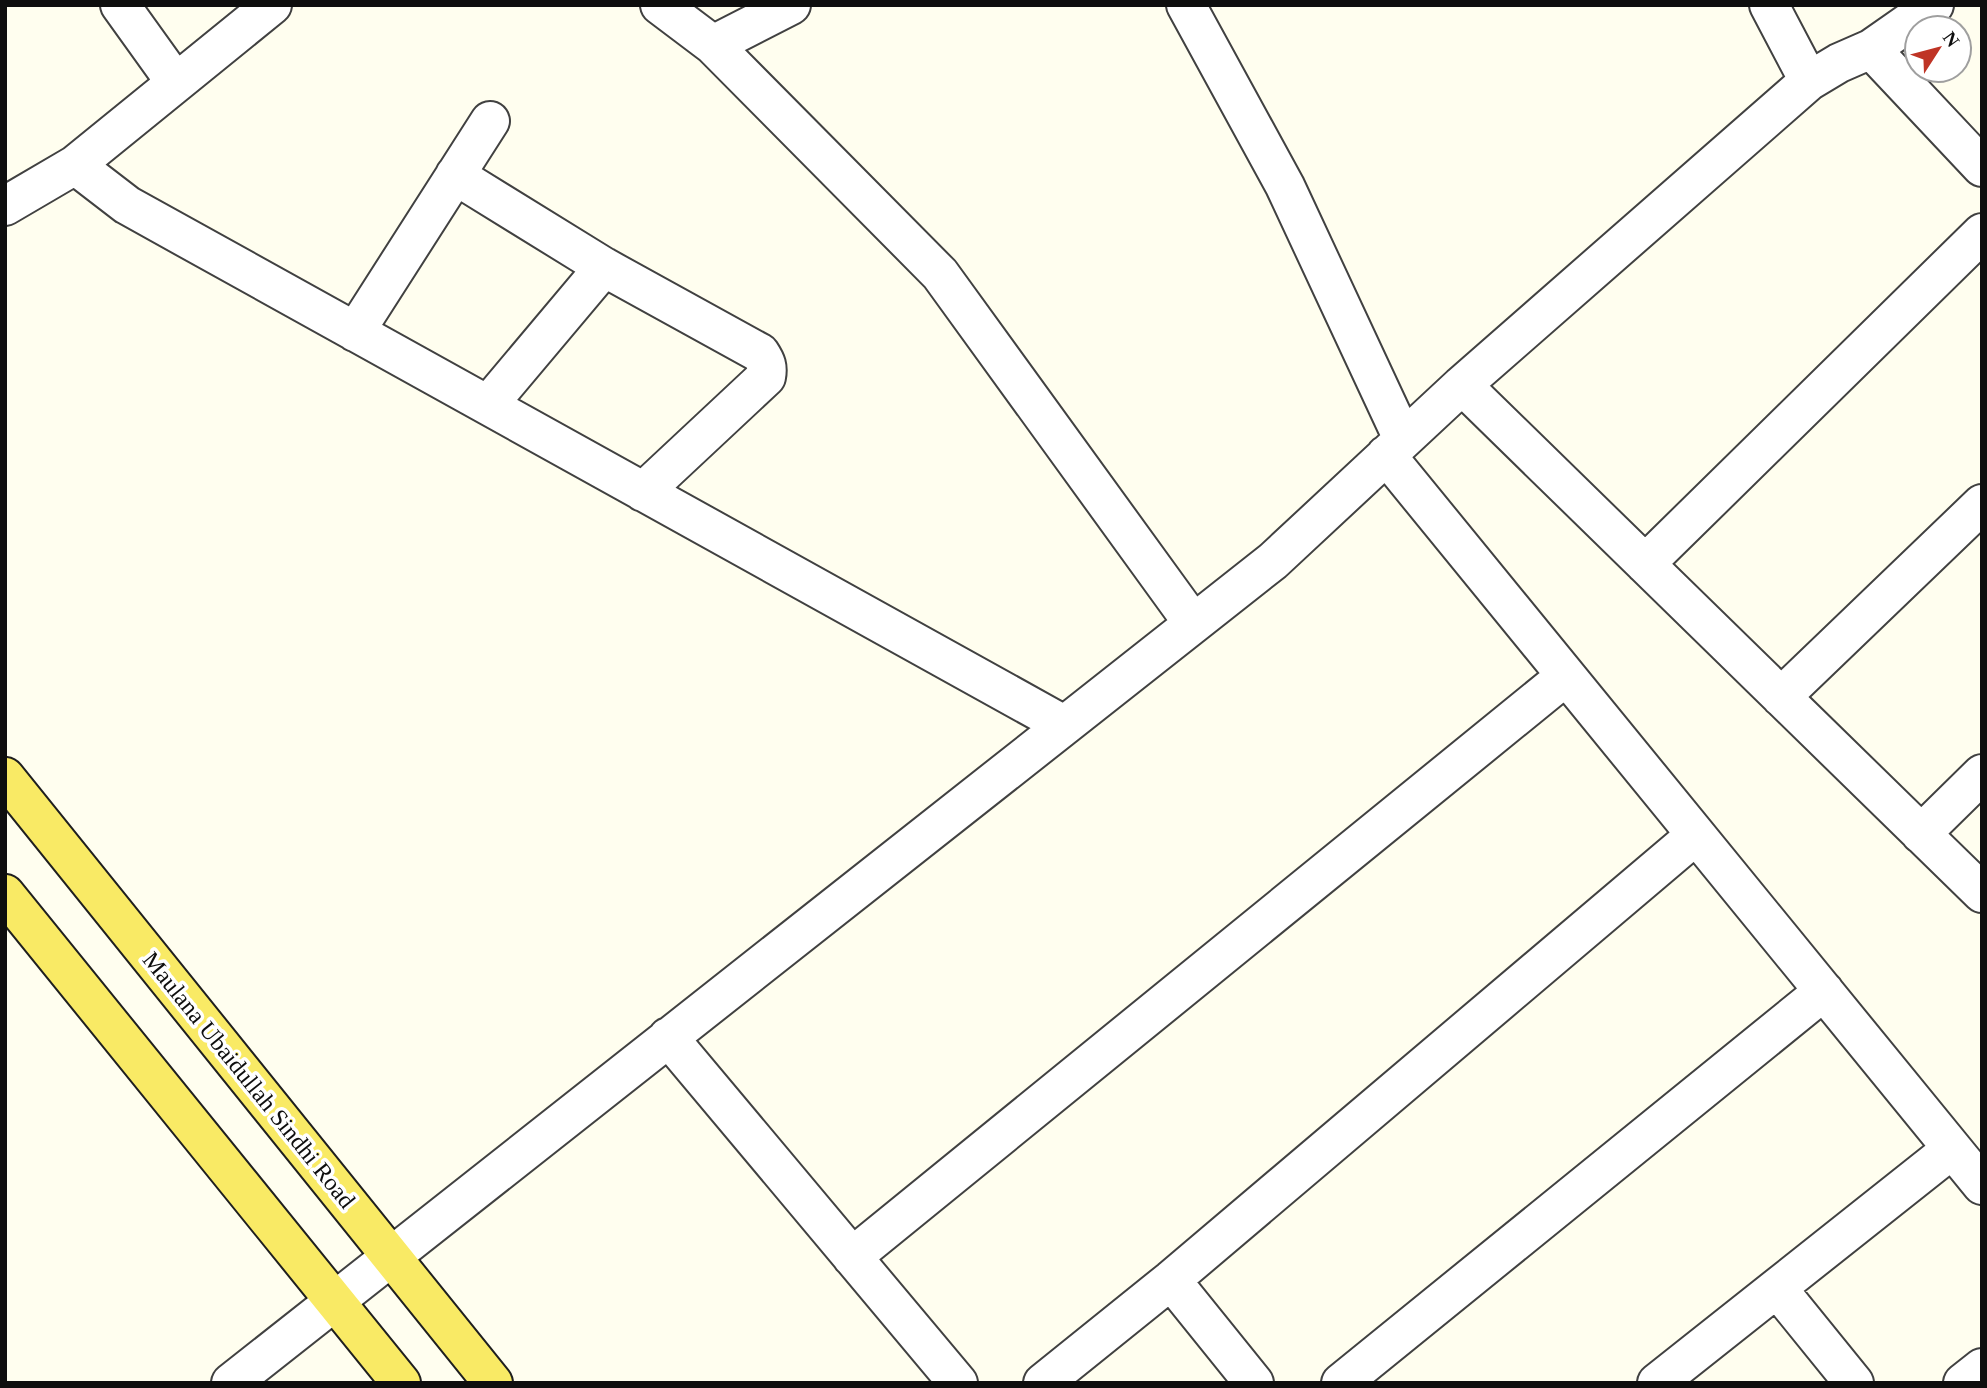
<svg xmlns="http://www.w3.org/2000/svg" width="1987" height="1388" font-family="'Times New Roman',serif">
	<rect width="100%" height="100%" fill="#fffeef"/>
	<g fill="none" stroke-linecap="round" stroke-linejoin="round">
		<defs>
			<path id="minor" d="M 120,5 L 176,83
				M 660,5 L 713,45 L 940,274 L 1193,623
				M 1186,5 L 1285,186 L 1403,439
				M 1769,5 L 1809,81
				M 713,45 L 791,5
				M 1871,49 L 1982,167
				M 75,165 L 127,205 L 1064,725
				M 455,175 L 604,267 L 760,353 C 766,362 768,367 766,377 L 643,492
				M 5,206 L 75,165 L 272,5
				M 355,332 L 490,121
				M 1462,385 L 1982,893
				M 488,405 L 604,267
				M 1386,455 L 1982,1185
				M 1645,564 L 1982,233
				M 1781,697 L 1982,504
				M 1921,834 L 1982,774
				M 668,1037 L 958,1383
				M 852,1257 L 1566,676
				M 1171,1280 L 1254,1383
				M 1777,1288 L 1854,1383
				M 231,1383 L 1273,561 L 1462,385 L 1809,81 L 1839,63 L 1871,49 L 1934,5
				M 1043,1383 L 1171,1280 L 1696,835
				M 1341,1383 L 1824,991
				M 1657,1383 L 1952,1149
				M 1963,1383 L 1982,1368"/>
			<path id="major" d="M 5,777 L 493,1383
				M 5,894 L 401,1383"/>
		</defs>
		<use href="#minor" stroke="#414141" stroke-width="42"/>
		<use href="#major" stroke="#1f1f1f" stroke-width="42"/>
		<use href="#minor" stroke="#fff" stroke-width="38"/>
		<use href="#major" stroke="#f9ea65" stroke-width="38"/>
	</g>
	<g text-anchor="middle" stroke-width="7" stroke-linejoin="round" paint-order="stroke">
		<g font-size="24" fill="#0e0e0e" stroke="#fff">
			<text transform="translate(249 1080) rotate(51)" y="8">Maulana Ubaidullah Sindhi Road</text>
		</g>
	</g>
	<rect width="1987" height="1388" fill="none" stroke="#0e0e0e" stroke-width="14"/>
	<g transform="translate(1938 49) rotate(54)"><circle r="33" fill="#ffffff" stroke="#9f9f9f" stroke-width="2"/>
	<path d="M0-5L12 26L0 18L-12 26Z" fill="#bf3425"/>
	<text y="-10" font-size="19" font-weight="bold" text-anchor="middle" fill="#0e0e0e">N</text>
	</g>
</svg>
